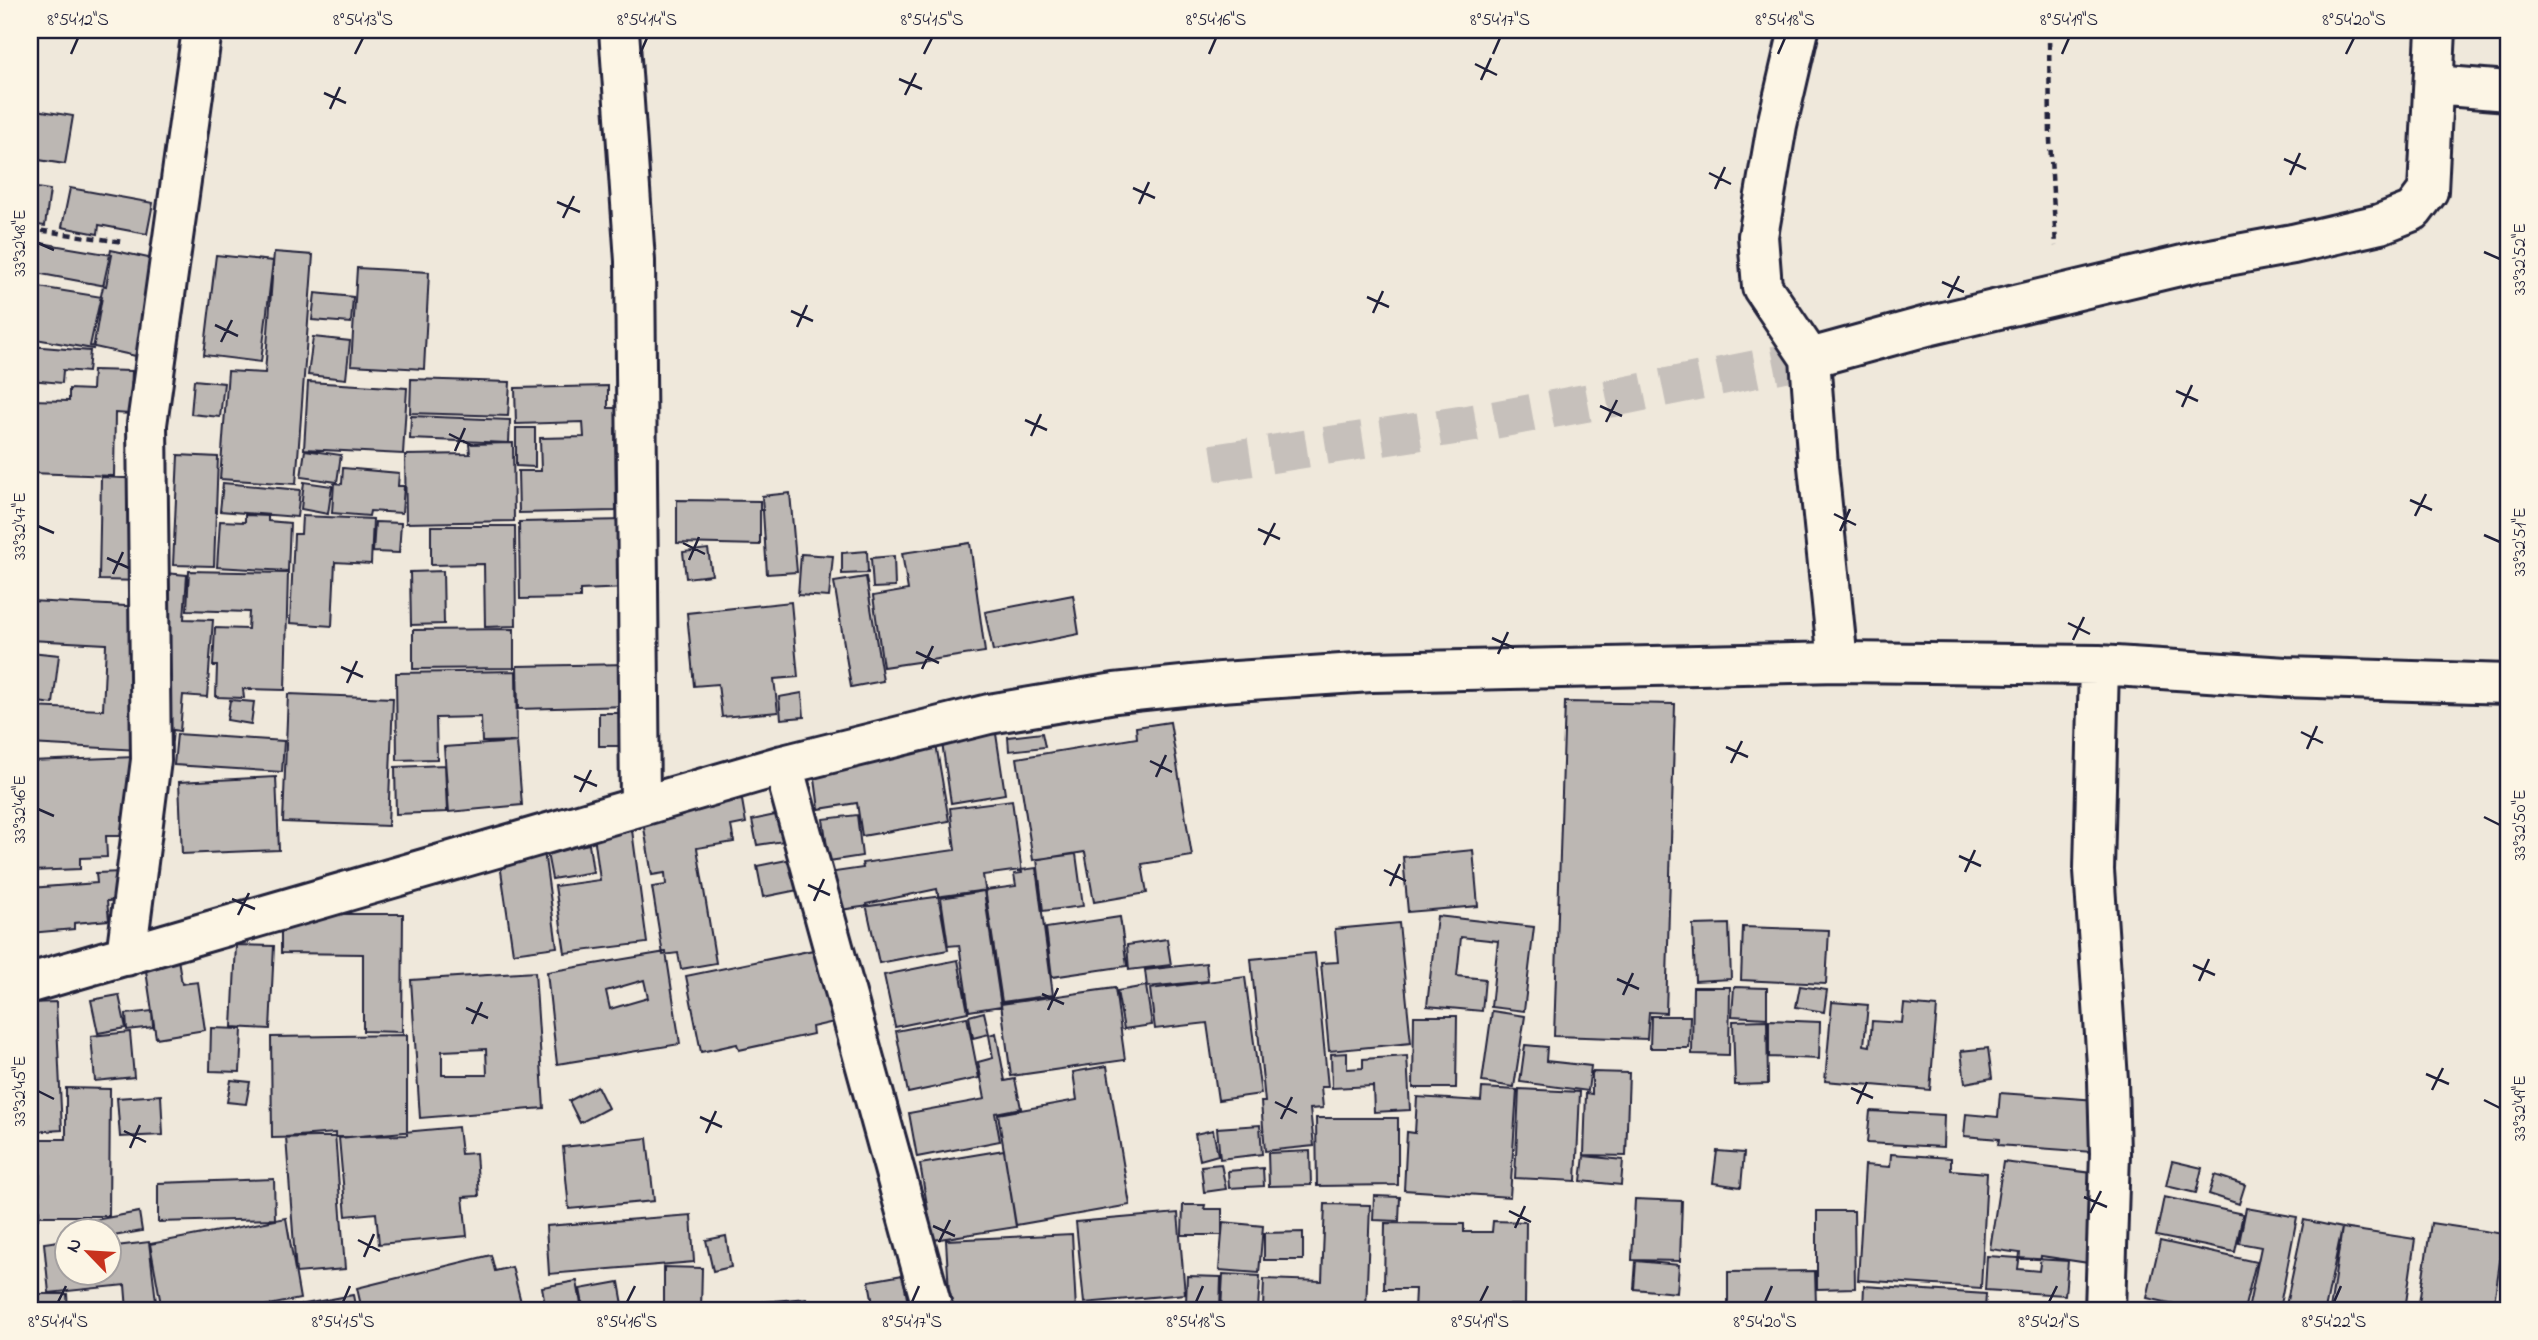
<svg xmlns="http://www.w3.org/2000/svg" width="2538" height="1340" font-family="'Indie Flower',sans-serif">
	<rect width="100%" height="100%" fill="#efe8db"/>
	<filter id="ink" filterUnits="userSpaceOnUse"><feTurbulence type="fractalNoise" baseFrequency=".0143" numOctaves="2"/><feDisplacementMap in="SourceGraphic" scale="14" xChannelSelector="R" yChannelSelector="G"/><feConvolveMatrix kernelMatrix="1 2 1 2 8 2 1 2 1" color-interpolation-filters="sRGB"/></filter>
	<g filter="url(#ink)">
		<path fill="#bcb7b3" stroke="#22223b" stroke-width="2" fill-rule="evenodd" d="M 30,109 L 73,116 L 65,164 L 32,159 L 30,176 Z
			M 30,187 L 50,190 L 45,226 L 30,224 Z
			M 70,188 L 153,203 L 147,234 L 99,225 L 98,234 L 62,227 Z
			M 41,243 L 112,255 L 106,286 L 36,273 Z
			M 30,246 L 38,247 L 30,307 Z
			M 111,250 L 167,262 L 145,358 L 90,346 Z
			M 274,252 L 313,255 L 296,484 L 220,479 L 228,371 L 265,373 Z
			M 216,255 L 273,261 L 261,362 L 204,355 Z
			M 357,268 L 429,272 L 424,369 L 351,365 Z
			M 39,287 L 102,297 L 93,349 L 30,338 Z
			M 315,293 L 353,297 L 351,323 L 312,320 Z
			M 313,337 L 350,341 L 346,379 L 308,375 Z
			M 30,346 L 90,351 L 88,372 L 63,370 L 62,383 L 30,380 Z
			M 93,370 L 132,371 L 130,414 L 115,413 L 114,476 L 30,473 L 30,400 L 69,401 L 69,389 L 92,390 Z
			M 411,379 L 510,382 L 508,416 L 410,413 Z
			M 194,380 L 224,383 L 220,417 L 191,414 Z
			M 308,382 L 407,388 L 403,454 L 304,449 Z
			M 608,386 L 608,408 L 620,408 L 621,427 L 615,428 L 616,511 L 519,513 L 518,471 L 541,471 L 540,438 L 584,437 L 583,422 L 516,424 L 515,388 Z
			M 411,416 L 510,420 L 509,443 L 410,439 Z
			M 516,428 L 535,428 L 535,467 L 516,466 Z
			M 513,443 L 514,521 L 406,523 L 405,455 L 470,454 L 469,444 Z
			M 305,450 L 341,455 L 337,482 L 301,477 Z
			M 178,455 L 218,457 L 214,566 L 173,565 Z
			M 343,468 L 399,473 L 398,486 L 404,486 L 402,513 L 370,511 L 369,516 L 332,513 L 334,483 L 342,484 Z
			M 101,477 L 145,479 L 144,581 L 99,580 Z
			M 304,482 L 332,486 L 328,514 L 301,509 Z
			M 223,483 L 300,490 L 297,517 L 220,511 Z
			M 790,493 L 797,572 L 767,574 L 762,496 Z
			M 677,500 L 760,501 L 760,545 L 677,543 Z
			M 245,515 L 268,516 L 268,521 L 290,523 L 288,571 L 217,567 L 220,521 L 245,522 Z
			M 302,516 L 373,519 L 371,564 L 335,562 L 332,626 L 290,623 L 294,534 L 301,534 Z
			M 627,520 L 627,588 L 580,590 L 580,598 L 520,599 L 519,522 Z
			M 375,522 L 401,523 L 399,553 L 373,552 Z
			M 431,526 L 515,526 L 516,626 L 485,627 L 484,564 L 431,565 Z
			M 970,543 L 985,652 L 883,667 L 873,596 L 908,590 L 902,553 Z
			M 708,549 L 712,575 L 686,578 L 683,552 Z
			M 867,551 L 868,573 L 842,574 L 842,553 Z
			M 801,554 L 833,556 L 829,597 L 798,595 Z
			M 894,556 L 895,587 L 873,588 L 871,558 Z
			M 189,571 L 288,573 L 285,690 L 243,689 L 244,698 L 216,697 L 217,666 L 213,666 L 215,628 L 248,629 L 249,612 L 187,610 Z
			M 443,571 L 444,624 L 411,625 L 410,572 Z
			M 165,573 L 187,575 L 184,619 L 213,620 L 207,697 L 183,695 L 180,731 L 173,730 L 172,741 L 156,740 Z
			M 866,577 L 883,681 L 851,687 L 834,582 Z
			M 1073,595 L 1079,634 L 993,651 L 985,612 Z
			M 30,601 L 145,607 L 139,750 L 30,744 L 30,707 L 103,710 L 106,644 L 30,640 Z
			M 791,602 L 798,677 L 774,679 L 778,712 L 722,717 L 718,684 L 694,686 L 687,613 Z
			M 514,629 L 514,668 L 413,669 L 413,630 Z
			M 30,652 L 59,655 L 53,704 L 30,701 Z
			M 628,664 L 629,706 L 518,709 L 517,666 Z
			M 516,671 L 517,741 L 482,742 L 481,717 L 436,718 L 437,759 L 397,760 L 396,673 Z
			M 802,693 L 804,717 L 781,719 L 779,697 Z
			M 288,694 L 393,698 L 388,826 L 283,822 Z
			M 230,700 L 254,702 L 251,724 L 227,720 Z
			M 1565,702 L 1675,704 L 1666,1013 L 1649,1012 L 1647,1039 L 1554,1036 Z
			M 599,713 L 631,713 L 631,746 L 599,746 Z
			M 1170,722 L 1192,856 L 1142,864 L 1147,893 L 1094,902 L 1085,852 L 1033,860 L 1017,758 L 1137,738 L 1136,727 Z
			M 995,727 L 1005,794 L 951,803 L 941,736 Z
			M 1042,733 L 1045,747 L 1009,751 L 1008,737 Z
			M 177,734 L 284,741 L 282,772 L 174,765 Z
			M 517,742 L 522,805 L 449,812 L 444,747 Z
			M 936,744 L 949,821 L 862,836 L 857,803 L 819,809 L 813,764 Z
			M 135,757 L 137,817 L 122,817 L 123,836 L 106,836 L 107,857 L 80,858 L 80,869 L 30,871 L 30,761 Z
			M 445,765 L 447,812 L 396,814 L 395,767 Z
			M 276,777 L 279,850 L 182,854 L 179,782 Z
			M 742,800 L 746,823 L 731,826 L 734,842 L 697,848 L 716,963 L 681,969 L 678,953 L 663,955 L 652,887 L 666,885 L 665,873 L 652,875 L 642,816 Z
			M 1012,800 L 1022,873 L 1014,874 L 1016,886 L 825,912 L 821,874 L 863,868 L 862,863 L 955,850 L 950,808 Z
			M 780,814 L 784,841 L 757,845 L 752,820 Z
			M 857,815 L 862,856 L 829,861 L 823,819 Z
			M 632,830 L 647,943 L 565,953 L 555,886 L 600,880 L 594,835 Z
			M 589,844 L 593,872 L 552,879 L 547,853 Z
			M 1473,850 L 1478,906 L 1408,912 L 1403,857 Z
			M 544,851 L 557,947 L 513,953 L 499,857 Z
			M 1076,854 L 1083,906 L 1043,911 L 1037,859 Z
			M 792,859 L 798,890 L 763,897 L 757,866 Z
			M 1036,868 L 1053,995 L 1002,1002 L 983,875 Z
			M 122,872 L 124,900 L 107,901 L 109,920 L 74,923 L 74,929 L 30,933 L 30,888 L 97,883 L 96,873 Z
			M 937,889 L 948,950 L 879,963 L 866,904 Z
			M 984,891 L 1001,1006 L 969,1011 L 959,945 L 948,946 L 941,898 Z
			M 281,914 L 403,914 L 402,1032 L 363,1031 L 363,954 L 281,953 Z
			M 1437,916 L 1534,927 L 1524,1011 L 1491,1007 L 1498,941 L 1461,937 L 1457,976 L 1485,979 L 1482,1011 L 1427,1006 Z
			M 1120,917 L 1127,966 L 1052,977 L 1046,928 Z
			M 1399,923 L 1411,1043 L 1329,1051 L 1321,963 L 1338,962 L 1335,929 Z
			M 1729,924 L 1731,979 L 1695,981 L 1693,925 Z
			M 1743,927 L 1829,930 L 1826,984 L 1741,980 Z
			M 1167,939 L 1171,965 L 1129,970 L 1127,945 Z
			M 236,945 L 274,946 L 270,1029 L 232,1027 Z
			M 828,947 L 843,1020 L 812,1027 L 813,1034 L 739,1050 L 737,1044 L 701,1052 L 686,976 Z
			M 666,952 L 680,1044 L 557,1064 L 547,972 ZM 644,980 L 648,998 L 610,1009 L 606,991 Z
			M 1315,953 L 1328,1087 L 1321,1087 L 1323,1108 L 1310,1109 L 1314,1146 L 1265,1151 L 1261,1102 L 1265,1102 L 1251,959 Z
			M 178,959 L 182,984 L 198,982 L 205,1030 L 156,1038 L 145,964 Z
			M 958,960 L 968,1012 L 895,1027 L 884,975 Z
			M 1206,963 L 1208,981 L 1147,987 L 1145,970 Z
			M 535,972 L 544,1108 L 420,1118 L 411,980 Z
			M 1245,977 L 1261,1094 L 1218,1100 L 1207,1023 L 1155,1029 L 1150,989 Z
			M 1146,986 L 1152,1025 L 1124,1029 L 1117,991 Z
			M 1800,986 L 1827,990 L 1824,1012 L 1796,1007 Z
			M 1693,987 L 1730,987 L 1729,1055 L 1692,1054 Z
			M 1734,987 L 1767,988 L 1767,1018 L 1732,1016 Z
			M 1115,988 L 1125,1060 L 1011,1076 L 1001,1004 Z
			M 119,995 L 126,1028 L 98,1033 L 91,1000 Z
			M 56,1002 L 62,1130 L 30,1132 L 30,1003 Z
			M 1832,1002 L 1868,1005 L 1864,1045 L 1870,1046 L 1872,1021 L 1902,1023 L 1904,1004 L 1937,1007 L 1930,1090 L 1825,1081 Z
			M 152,1011 L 153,1027 L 127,1030 L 126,1014 Z
			M 1492,1011 L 1525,1016 L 1514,1087 L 1482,1082 Z
			M 984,1012 L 989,1034 L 973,1038 L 969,1016 Z
			M 1414,1016 L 1457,1016 L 1456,1088 L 1413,1088 Z
			M 1651,1016 L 1690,1016 L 1689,1048 L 1650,1048 Z
			M 967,1017 L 979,1078 L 908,1093 L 896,1031 Z
			M 1767,1020 L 1768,1084 L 1735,1085 L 1733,1021 Z
			M 1769,1020 L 1820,1022 L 1819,1059 L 1769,1057 Z
			M 211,1028 L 242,1029 L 240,1072 L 210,1071 Z
			M 130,1032 L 134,1077 L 95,1081 L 91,1036 Z
			M 996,1033 L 1005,1081 L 1015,1079 L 1021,1108 L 995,1113 L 1000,1141 L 917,1157 L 909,1113 L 985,1099 L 978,1062 L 993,1058 L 989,1035 Z
			M 407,1035 L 407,1135 L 272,1138 L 271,1037 Z
			M 1525,1045 L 1547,1047 L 1546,1061 L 1591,1066 L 1588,1091 L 1520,1082 Z
			M 1988,1048 L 1992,1078 L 1965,1083 L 1961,1051 Z
			M 486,1049 L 487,1075 L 442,1075 L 442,1051 Z
			M 1347,1053 L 1347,1069 L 1363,1068 L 1363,1059 L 1407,1056 L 1410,1110 L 1374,1112 L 1373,1086 L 1332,1088 L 1331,1054 Z
			M 1107,1066 L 1130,1205 L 1016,1225 L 998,1114 L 1077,1100 L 1073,1072 Z
			M 1592,1072 L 1629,1073 L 1626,1156 L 1584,1155 L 1586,1093 L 1592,1094 Z
			M 231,1080 L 250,1082 L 246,1104 L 227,1102 Z
			M 597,1086 L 608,1108 L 580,1123 L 569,1101 Z
			M 66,1088 L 110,1089 L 109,1216 L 39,1216 L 40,1139 L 66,1139 Z
			M 1482,1088 L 1517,1090 L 1510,1197 L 1404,1190 L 1407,1132 L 1415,1133 L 1417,1097 L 1481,1101 Z
			M 1519,1089 L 1580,1092 L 1576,1181 L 1515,1178 Z
			M 2000,1093 L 2097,1100 L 2092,1152 L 1998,1145 L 1999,1139 L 1964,1136 L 1966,1114 L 1998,1117 Z
			M 161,1095 L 163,1135 L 120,1137 L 117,1098 Z
			M 1870,1111 L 1944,1115 L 1943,1147 L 1867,1143 Z
			M 1316,1118 L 1398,1118 L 1398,1185 L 1317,1186 Z
			M 1260,1125 L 1262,1154 L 1220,1159 L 1217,1128 Z
			M 458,1127 L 461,1154 L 476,1153 L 479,1196 L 463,1197 L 467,1236 L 379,1244 L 376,1213 L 346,1216 L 339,1138 Z
			M 1213,1130 L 1218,1155 L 1200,1160 L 1195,1134 Z
			M 30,1133 L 38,1219 L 30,1219 Z
			M 335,1133 L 345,1269 L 296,1273 L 286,1137 Z
			M 647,1138 L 654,1201 L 569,1209 L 563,1147 Z
			M 1004,1150 L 1016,1227 L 933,1240 L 920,1164 Z
			M 1310,1151 L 1311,1185 L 1269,1186 L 1268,1153 Z
			M 1717,1151 L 1744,1153 L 1741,1187 L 1713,1183 Z
			M 1891,1154 L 1951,1158 L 1951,1170 L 1987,1173 L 1981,1288 L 1858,1280 L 1865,1165 L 1890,1167 Z
			M 1584,1156 L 1623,1160 L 1621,1185 L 1581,1181 Z
			M 2172,1161 L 2202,1168 L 2196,1193 L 2166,1186 Z
			M 2003,1162 L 2100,1174 L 2102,1265 L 2041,1256 L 2039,1271 L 2018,1269 L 2020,1253 L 1990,1249 Z
			M 1221,1164 L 1226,1189 L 1204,1192 L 1201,1166 Z
			M 1263,1168 L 1264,1186 L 1229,1188 L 1228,1171 Z
			M 2215,1175 L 2245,1185 L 2239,1204 L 2209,1194 Z
			M 274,1179 L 275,1219 L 158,1222 L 158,1183 Z
			M 1374,1196 L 1400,1197 L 1399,1221 L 1373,1220 Z
			M 2164,1197 L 2243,1214 L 2235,1252 L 2156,1236 Z
			M 1635,1199 L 1682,1201 L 1680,1261 L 1632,1260 Z
			M 1325,1204 L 1370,1205 L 1366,1310 L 1263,1310 L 1264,1279 L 1322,1281 Z
			M 1183,1205 L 1205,1205 L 1204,1209 L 1222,1209 L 1222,1235 L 1182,1235 Z
			M 2246,1208 L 2297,1217 L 2279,1310 L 2248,1310 L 2261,1247 L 2239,1243 Z
			M 1817,1211 L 1854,1211 L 1855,1288 L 1817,1289 Z
			M 139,1212 L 142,1231 L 108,1237 L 108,1232 L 90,1232 L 89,1221 Z
			M 1178,1213 L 1185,1294 L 1084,1303 L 1076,1222 Z
			M 691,1215 L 694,1262 L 549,1274 L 546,1226 Z
			M 286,1218 L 300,1299 L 243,1310 L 162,1310 L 150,1244 Z
			M 2304,1220 L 2342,1228 L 2325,1310 L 2285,1310 Z
			M 1493,1221 L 1526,1222 L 1525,1305 L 1502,1305 L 1502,1310 L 1414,1310 L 1415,1289 L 1384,1289 L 1385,1223 L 1464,1224 L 1464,1232 L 1492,1232 Z
			M 1223,1222 L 1263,1226 L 1259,1273 L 1219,1270 Z
			M 2431,1223 L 2504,1234 L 2493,1310 L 2418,1310 Z
			M 2342,1228 L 2415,1239 L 2405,1310 L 2330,1310 Z
			M 1303,1232 L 1303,1260 L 1264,1260 L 1264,1233 Z
			M 1072,1234 L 1076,1310 L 950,1310 L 946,1240 Z
			M 726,1236 L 731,1267 L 713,1271 L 706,1240 Z
			M 66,1240 L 66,1274 L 108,1274 L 108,1247 L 149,1242 L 157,1310 L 127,1310 L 125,1285 L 49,1293 L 44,1243 Z
			M 2160,1241 L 2256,1262 L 2244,1310 L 2202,1310 L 2147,1298 Z
			M 491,1255 L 495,1271 L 512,1267 L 523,1310 L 362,1310 L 357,1288 Z
			M 1987,1256 L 2068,1261 L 2065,1295 L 1985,1290 Z
			M 1636,1261 L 1679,1265 L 1677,1293 L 1634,1289 Z
			M 664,1267 L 702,1268 L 701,1310 L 664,1310 Z
			M 1815,1271 L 1816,1305 L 1728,1306 L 1728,1272 Z
			M 1223,1274 L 1260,1276 L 1258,1310 L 1221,1310 Z
			M 903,1275 L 909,1310 L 874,1310 L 869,1281 Z
			M 1187,1276 L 1221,1277 L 1220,1310 L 1081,1310 L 1080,1308 L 1186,1303 Z
			M 577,1281 L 582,1310 L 546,1310 L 542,1287 Z
			M 619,1282 L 624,1310 L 584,1310 L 580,1289 Z
			M 1864,1286 L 1986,1294 L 1985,1310 L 1863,1310 Z
			M 30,1294 L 67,1294 L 68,1310 L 30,1310 Z
			M 353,1295 L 356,1310 L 273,1310 Z
			M 806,1298 L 807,1310 L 750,1310 L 750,1303 Z
			M 2161,1304 L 2186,1310 L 2160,1310 Z"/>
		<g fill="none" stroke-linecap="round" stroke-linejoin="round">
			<path stroke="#c6c0bb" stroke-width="38" stroke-dasharray="38 19" stroke-linecap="butt" d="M 1213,463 L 1493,420 L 1613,398 L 1810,358"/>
			<defs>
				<path id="minor" d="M 619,30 L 635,261 L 640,804
					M 1799,30 L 1777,125 L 1758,236 L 1762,287 L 1810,358 L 1818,466 L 1838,662
					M 2434,85 L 2508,91
					M 1810,358 L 1927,326 L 2200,261 L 2293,244 L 2380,224 L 2413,211 L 2428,191 L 2436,30
					M 2099,665 L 2094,870 L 2108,1080 L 2110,1153 L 2105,1310
					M 783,765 L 933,1310
					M 126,956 L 151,760 L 147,424 L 202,30
					M 30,983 L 783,765 L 989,714 L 1115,693 L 1221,682 L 1371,672 L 1838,662 L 2099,665 L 2286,677 L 2508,684"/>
			</defs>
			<use href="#minor" stroke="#22223b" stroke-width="44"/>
			<path stroke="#22223b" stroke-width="4.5" stroke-dasharray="7 5" stroke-linecap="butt" d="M 2049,30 L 2050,140 L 2056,246
				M 30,229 L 123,242"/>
			<use href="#minor" stroke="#fcf5e5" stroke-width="38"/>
		</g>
	</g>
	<path fill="none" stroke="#22223b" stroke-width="2.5" d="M 71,54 L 78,38M 355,54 L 363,38M 640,54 L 647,38M 924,54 L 932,38M 1209,54 L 1216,38M 1493,54 L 1500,38M 1778,54 L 1785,38M 2062,54 L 2069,38M 2346,54 L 2354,38M 1475,64 L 1497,75M 899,79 L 922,89M 1481,80 L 1491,58M 324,93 L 346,103M 905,95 L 916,73M 330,109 L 340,87M 2284,159 L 2306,169M 1709,173 L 1731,184M 2290,175 L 2300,153M 1133,188 L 1155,198M 1715,189 L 1725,167M 557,202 L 580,212M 1139,204 L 1149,182M 563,218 L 574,196M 38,243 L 54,250M 2484,252 L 2500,259M 1942,282 L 1964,292M 1367,297 L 1389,307M 1948,298 L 1959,276M 791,311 L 813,321M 1373,313 L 1383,291M 215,325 L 238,336M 797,327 L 807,305M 221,342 L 232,320M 2176,391 L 2198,401M 1600,406 L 1622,416M 2182,407 L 2192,385M 1025,420 L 1047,430M 1606,422 L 1617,400M 449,434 L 471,445M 1031,436 L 1041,414M 455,451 L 465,428M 2410,500 L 2432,510M 1834,514 L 1856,525M 2415,516 L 2426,494M 38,526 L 54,533M 1258,529 L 1280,539M 1840,531 L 1850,509M 2484,535 L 2500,542M 683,543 L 705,554M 1264,545 L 1275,523M 107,558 L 129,568M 689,560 L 699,537M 113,574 L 123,552M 2068,623 L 2090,634M 1492,638 L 1514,648M 2073,640 L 2084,617M 916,652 L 939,663M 1498,654 L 1508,632M 341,667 L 363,677M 922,669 L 933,646M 347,683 L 357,661M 2301,732 L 2323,743M 1726,747 L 1748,757M 2307,749 L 2317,726M 1150,761 L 1172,772M 1731,763 L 1742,741M 574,776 L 597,786M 1156,777 L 1166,755M 580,792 L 591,770M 38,809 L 54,816M 2484,817 L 2500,825M 1959,856 L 1981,866M 1384,870 L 1406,881M 1965,872 L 1975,850M 808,885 L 830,895M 1390,886 L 1400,864M 232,899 L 255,909M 814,901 L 824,879M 238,915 L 249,893M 2193,965 L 2215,975M 1617,979 L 1639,989M 2199,981 L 2209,959M 1042,994 L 1064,1004M 1623,995 L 1633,973M 466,1008 L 488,1018M 1048,1010 L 1058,988M 472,1024 L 482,1002M 2426,1074 L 2449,1084M 1851,1088 L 1873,1098M 2432,1090 L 2443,1068M 38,1091 L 54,1099M 2484,1100 L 2500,1108M 1275,1102 L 1297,1113M 1857,1104 L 1867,1082M 700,1117 L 722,1127M 1281,1119 L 1292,1097M 124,1131 L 146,1142M 706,1133 L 716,1111M 130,1148 L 140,1125M 2084,1197 L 2107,1207M 1509,1211 L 1531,1222M 2090,1213 L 2101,1191M 933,1226 L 955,1236M 1515,1228 L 1525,1206M 358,1240 L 380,1251M 939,1242 L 950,1220M 364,1257 L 374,1234M 58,1302 L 66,1286M 343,1302 L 350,1286M 627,1302 L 635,1286M 912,1302 L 919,1286M 1196,1302 L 1203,1286M 1480,1302 L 1488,1286M 1765,1302 L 1772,1286M 2049,1302 L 2057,1286M 2334,1302 L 2341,1286"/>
	<rect width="2538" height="1340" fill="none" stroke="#fcf5e5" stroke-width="77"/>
	<g transform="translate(88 1252) rotate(295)"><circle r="33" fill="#fcf5e5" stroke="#a5a1a1" stroke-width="2"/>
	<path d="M0-5L12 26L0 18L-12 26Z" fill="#c8321e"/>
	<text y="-10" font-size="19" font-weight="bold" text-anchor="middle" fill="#22223b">N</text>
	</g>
	<rect x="38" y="38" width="2462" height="1264" fill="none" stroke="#22223b" stroke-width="2.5"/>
	<g font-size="18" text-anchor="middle" fill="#22223b">
		<text x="78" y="25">8°54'12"S</text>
		<text x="363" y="25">8°54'13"S</text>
		<text x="647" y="25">8°54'14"S</text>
		<text x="932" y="25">8°54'15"S</text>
		<text x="1216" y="25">8°54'16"S</text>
		<text x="1500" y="25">8°54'17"S</text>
		<text x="1785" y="25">8°54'18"S</text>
		<text x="2069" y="25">8°54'19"S</text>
		<text x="2354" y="25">8°54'20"S</text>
		<text transform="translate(19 243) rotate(-90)" y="6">33°32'48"E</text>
		<text transform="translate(2519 259) rotate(-90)" y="6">33°32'52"E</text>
		<text transform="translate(19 526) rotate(-90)" y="6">33°32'47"E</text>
		<text transform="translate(2519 542) rotate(-90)" y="6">33°32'51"E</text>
		<text transform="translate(19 809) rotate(-90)" y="6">33°32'46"E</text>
		<text transform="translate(2519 825) rotate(-90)" y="6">33°32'50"E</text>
		<text transform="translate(19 1091) rotate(-90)" y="6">33°32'45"E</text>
		<text transform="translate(2519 1108) rotate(-90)" y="6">33°32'49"E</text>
		<text x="58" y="1327">8°54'14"S</text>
		<text x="343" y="1327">8°54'15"S</text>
		<text x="627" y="1327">8°54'16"S</text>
		<text x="912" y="1327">8°54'17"S</text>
		<text x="1196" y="1327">8°54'18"S</text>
		<text x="1480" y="1327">8°54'19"S</text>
		<text x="1765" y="1327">8°54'20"S</text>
		<text x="2049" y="1327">8°54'21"S</text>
		<text x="2334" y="1327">8°54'22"S</text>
	</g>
</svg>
